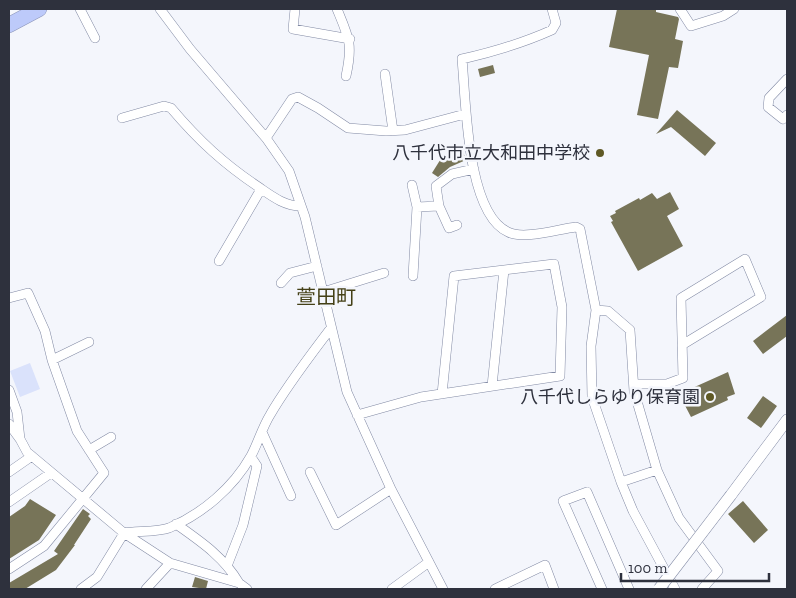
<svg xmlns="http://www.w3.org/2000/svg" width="796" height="598" font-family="'Zilla Slab','Noto Sans JP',serif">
	<rect width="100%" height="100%" fill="#f4f6fc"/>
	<path fill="#dae2fb" d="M 30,363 L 40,389 L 20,397 L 10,371 Z"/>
	<path fill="#777458" d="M 617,9 L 656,9 L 656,12 L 678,17 L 679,19 L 675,39 L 683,41 L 678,68 L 669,67 L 658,119 L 637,115 L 649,55 L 609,47 Z
		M 493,65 L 495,73 L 480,77 L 478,69 Z
		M 677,110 L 716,143 L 705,156 L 671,127 L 656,134 Z
		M 462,149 L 466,160 L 450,167 L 438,177 L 432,173 L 442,157 Z
		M 670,192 L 679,209 L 667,216 L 683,246 L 638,271 L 611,222 L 613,221 L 610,216 L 616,213 L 615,211 L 639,198 L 640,200 L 652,193 L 657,199 Z
		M 787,315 L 787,336 L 763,354 L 753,341 Z
		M 728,372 L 735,394 L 727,397 L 728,400 L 691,417 L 679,394 Z
		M 763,396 L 777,406 L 761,428 L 747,418 Z
		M 30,499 L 56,515 L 39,540 L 9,559 L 9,517 L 25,506 Z
		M 743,501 L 768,530 L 754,543 L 728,514 Z
		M 83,509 L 90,514 L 88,516 L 91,519 L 74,545 L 75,545 L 56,570 L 25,589 L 9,589 L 9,583 L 58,554 L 54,551 Z
		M 195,577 L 208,581 L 206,589 L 192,587 Z"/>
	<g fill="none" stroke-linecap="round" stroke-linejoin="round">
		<defs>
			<path id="street" d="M 80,9 L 95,38
				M 160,9 L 190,49 L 266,138 L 289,171 L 305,217 L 347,392 L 391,489 L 443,589
				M 295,9 L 293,29 L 350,39
				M 337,9 C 349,38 353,44 346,76
				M 552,9 L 556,23 L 552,30 C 523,43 493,52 462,59 C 466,99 466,213 508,232 C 524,240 558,229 576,227 L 580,229 L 596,310 L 591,346 L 592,397 L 621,482 L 633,511 L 675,589
				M 680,9 L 691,26 L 723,16 L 734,9
				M 385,74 L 393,131
				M 787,79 L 769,98 L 768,107 L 783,119 L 787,115
				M 122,118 L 164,106 L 171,108 C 199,141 224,164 260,188 C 273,197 285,206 301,206
				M 266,138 L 292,99 L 298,97 L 318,108 L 348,128 L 386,131 L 405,130 L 465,114
				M 412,185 L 417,207
				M 457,225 L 449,228 L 439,206 L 436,186 L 452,174 L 474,169
				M 219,261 L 261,189
				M 413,276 L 417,207 L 439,206
				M 281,283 L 290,273 L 317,266
				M 323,292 L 384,273
				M 9,298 L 28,293 L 45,331 L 52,360 L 77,431 L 104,473 L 44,546 L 9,569
				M 596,310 L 608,311 L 630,330 L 634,391 L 657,470 L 679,518 L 718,571 L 702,589
				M 52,360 L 89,342
				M 634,384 L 667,384 L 683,378 L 681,298 L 745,259 L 761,297 L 682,345
				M 492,386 L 504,270
				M 9,390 L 17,412 L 20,439
				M 357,415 L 421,397 L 560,376 L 562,307 L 554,264 L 454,276 L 442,394
				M 9,424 L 20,439 L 27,452 L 124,533 L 170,563 L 239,583 L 247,589
				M 262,432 L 291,496
				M 89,450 L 111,437
				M 9,472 L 32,456
				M 310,472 L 336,525 L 391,489
				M 621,482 L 657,470
				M 9,502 L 51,473
				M 176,524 C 200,541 224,557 239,583
				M 227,566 L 243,525 L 257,466 L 251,457
				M 81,589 L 97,577 L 124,533 C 136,531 158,532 169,528 C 202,514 233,488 251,456 C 258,443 262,428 270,415 C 288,384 310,356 331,328
				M 146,589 L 170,563
				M 392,589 L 429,562
				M 495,589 L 545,565 L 554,589
				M 602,589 L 563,501 L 587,492 L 629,589"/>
			<path id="secondary" d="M 731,495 L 787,420"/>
			<path id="highway" d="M 9,25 L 39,9"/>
		</defs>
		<use href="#street" stroke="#828aa4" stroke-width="10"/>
		<use href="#secondary" stroke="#828aa4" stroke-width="12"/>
		<use href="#highway" stroke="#8b94b8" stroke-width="16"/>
		<use href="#street" stroke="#fff" stroke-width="9"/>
		<use href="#secondary" stroke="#fff" stroke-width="11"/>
		<use href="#highway" stroke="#bdcafa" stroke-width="15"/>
		<defs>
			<path id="secondary-bridge" d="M 659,589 L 731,495"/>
		</defs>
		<use href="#secondary-bridge" stroke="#828aa4" stroke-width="12" stroke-linecap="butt"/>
		<use href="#secondary-bridge" stroke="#fff" stroke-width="11"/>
	</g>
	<g fill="#5f5925" stroke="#f4f6fc" stroke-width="2">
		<circle cx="600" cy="153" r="5"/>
		<circle cx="710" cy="397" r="5"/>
	</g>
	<g text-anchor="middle" stroke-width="5" stroke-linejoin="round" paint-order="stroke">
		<g font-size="18" fill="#2e313d" stroke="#f4f6fc" text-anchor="end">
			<text x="590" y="159">八千代市立大和田中学校</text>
			<text x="700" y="403">八千代しらゆり保育園</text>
		</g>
		<g font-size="20" fill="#444016" stroke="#f4f6fc">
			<text x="326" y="304">萱田町</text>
		</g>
	</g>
	<rect width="796" height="598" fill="none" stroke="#2e313d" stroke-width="20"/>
	<path d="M621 573v8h148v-8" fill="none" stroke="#2e313d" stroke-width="2.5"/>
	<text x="628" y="573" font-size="15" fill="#2e313d" stroke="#f4f6fc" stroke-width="4" paint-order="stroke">100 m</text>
</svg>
